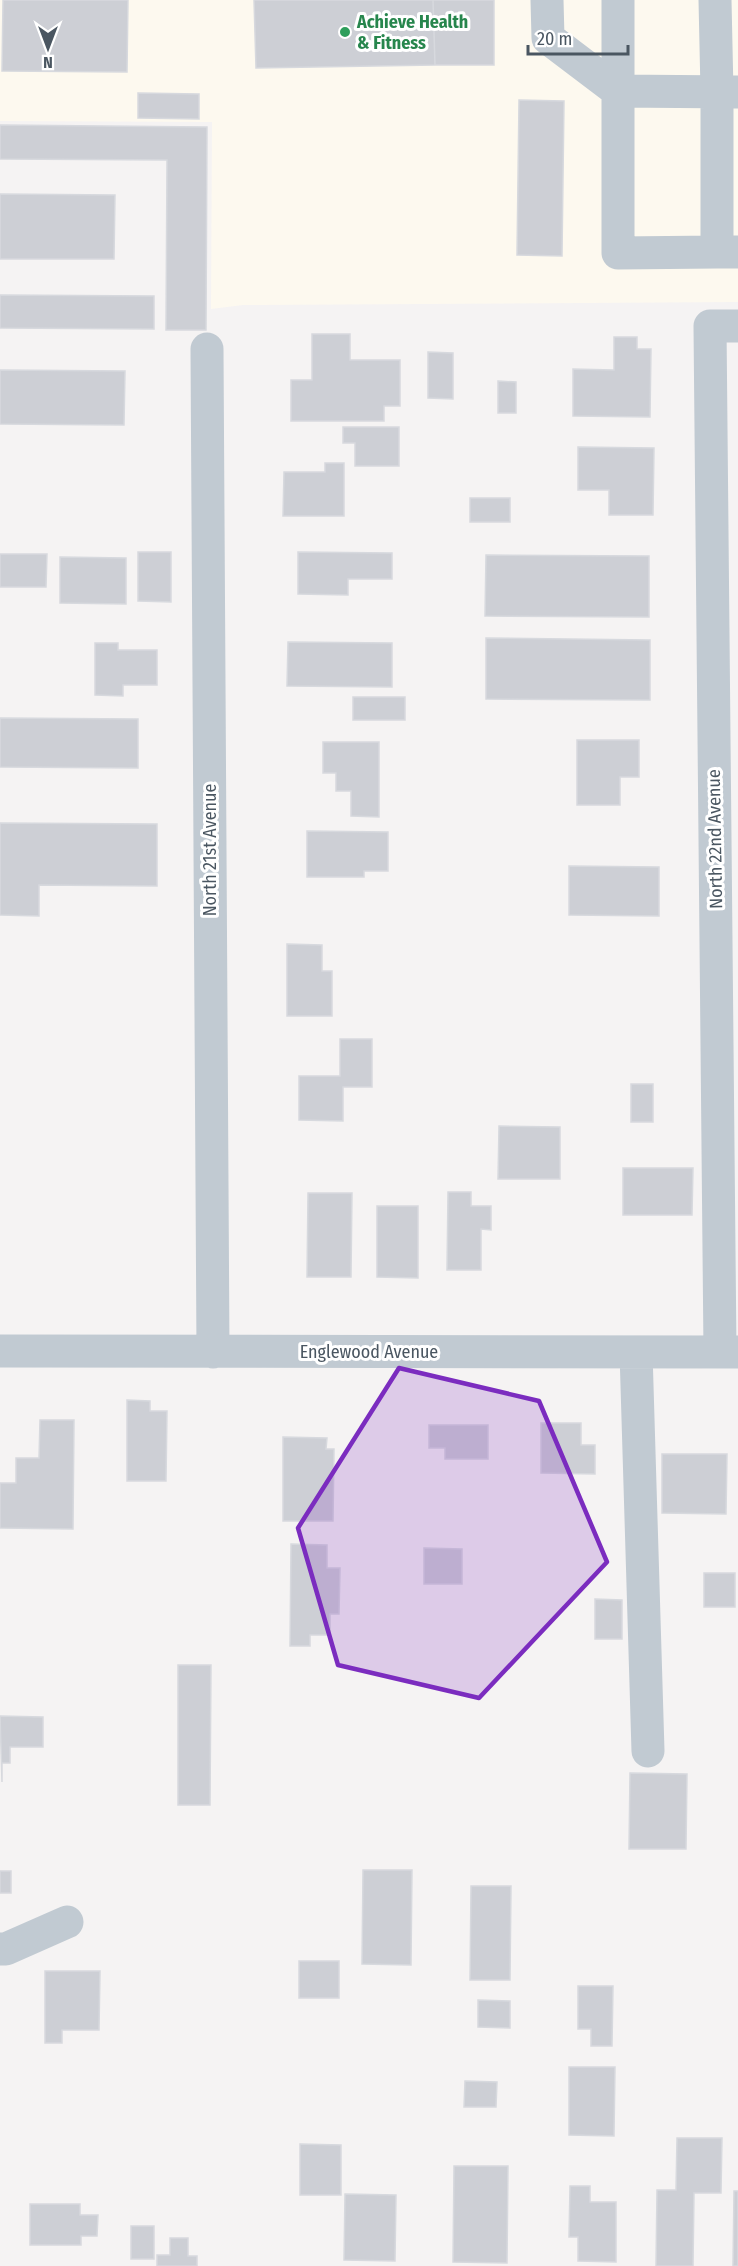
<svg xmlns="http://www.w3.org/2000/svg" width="738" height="2266" font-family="'Fira Sans Condensed',sans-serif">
	<rect width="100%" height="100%" fill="#f5f3f3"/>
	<path fill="#fdf9ef" d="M 0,0 L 738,0 L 738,302 L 243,305 L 211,309 L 212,122 L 0,121 Z"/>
	<path fill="#cdcfd5" stroke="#d7d9de" stroke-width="1.5" d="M 3,0 L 128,0 L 127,72 L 2,71 Z
		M 254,0 L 433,0 L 435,65 L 256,68 Z
		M 433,0 L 494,0 L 494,65 L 435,65 Z
		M 138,93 L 199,94 L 199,119 L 138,118 Z
		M 519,100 L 564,101 L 562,256 L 517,255 Z
		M 0,125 L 207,127 L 206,330 L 166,330 L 167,160 L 0,159 Z
		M 0,194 L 115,195 L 114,259 L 0,259 Z
		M 0,295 L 154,296 L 154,329 L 0,328 Z
		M 312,334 L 350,334 L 350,360 L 400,360 L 400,406 L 384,406 L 384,421 L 291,421 L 291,380 L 312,380 Z
		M 614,337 L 637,337 L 637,349 L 651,349 L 650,417 L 573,416 L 573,369 L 614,370 Z
		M 428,352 L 453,353 L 453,399 L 428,398 Z
		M 0,370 L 125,371 L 124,425 L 0,424 Z
		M 498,381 L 516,382 L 516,413 L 498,413 Z
		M 343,427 L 399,427 L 399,466 L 355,466 L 355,443 L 343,443 Z
		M 578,447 L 654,448 L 653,515 L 609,515 L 609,490 L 578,490 Z
		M 325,463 L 344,463 L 344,516 L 283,516 L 284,472 L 325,472 Z
		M 470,498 L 510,498 L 510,522 L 470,522 Z
		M 138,552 L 171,552 L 171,602 L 138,601 Z
		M 298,552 L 392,553 L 392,579 L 348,579 L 348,595 L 298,594 Z
		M 0,554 L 47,554 L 46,587 L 0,587 Z
		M 486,555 L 649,556 L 649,617 L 485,616 Z
		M 60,557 L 126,558 L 126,604 L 60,603 Z
		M 486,638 L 650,640 L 650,700 L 486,699 Z
		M 288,642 L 392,643 L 392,687 L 287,686 Z
		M 95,643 L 118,643 L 118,650 L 157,650 L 157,685 L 123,685 L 123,696 L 95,695 Z
		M 353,697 L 405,697 L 405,720 L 353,720 Z
		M 0,718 L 138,719 L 138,768 L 0,767 Z
		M 577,740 L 639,740 L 639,777 L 620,777 L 620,805 L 577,805 Z
		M 323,742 L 379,742 L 379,817 L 351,816 L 351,791 L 336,791 L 336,773 L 323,773 Z
		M 0,823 L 157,824 L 157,886 L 39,885 L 39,916 L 0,915 Z
		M 307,831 L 388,832 L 388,871 L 364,871 L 364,877 L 307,877 Z
		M 569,866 L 659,867 L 659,916 L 569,915 Z
		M 287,944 L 322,945 L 322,971 L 332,971 L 332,1016 L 287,1016 Z
		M 340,1039 L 372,1039 L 372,1087 L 343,1087 L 343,1121 L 299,1120 L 299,1076 L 340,1076 Z
		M 631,1084 L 653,1084 L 653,1122 L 631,1122 Z
		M 499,1126 L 560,1127 L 560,1179 L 498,1179 Z
		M 623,1168 L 693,1168 L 692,1215 L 623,1215 Z
		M 448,1192 L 471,1192 L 471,1206 L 491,1206 L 491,1230 L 481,1229 L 481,1270 L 447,1270 Z
		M 308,1193 L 352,1193 L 351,1277 L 307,1277 Z
		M 377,1206 L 418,1206 L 418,1278 L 377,1277 Z
		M 127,1400 L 150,1401 L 150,1411 L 167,1411 L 166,1481 L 127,1481 Z
		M 40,1420 L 74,1420 L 73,1529 L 0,1528 L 0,1483 L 16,1483 L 16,1458 L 39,1458 Z
		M 541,1423 L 581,1423 L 581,1445 L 595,1445 L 595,1474 L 541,1473 Z
		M 429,1425 L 488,1425 L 488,1459 L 445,1459 L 445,1448 L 429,1448 Z
		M 283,1437 L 327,1438 L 326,1449 L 334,1449 L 333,1521 L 283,1521 Z
		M 662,1454 L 727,1454 L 726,1514 L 662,1513 Z
		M 291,1544 L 327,1545 L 327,1568 L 340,1568 L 339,1614 L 330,1614 L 330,1635 L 310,1635 L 310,1646 L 290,1646 Z
		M 424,1548 L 462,1549 L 462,1584 L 424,1584 Z
		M 704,1573 L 735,1573 L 735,1607 L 704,1607 Z
		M 595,1599 L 622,1600 L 622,1639 L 595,1639 Z
		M 178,1665 L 211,1665 L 210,1805 L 178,1805 Z
		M 0,1716 L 43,1717 L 43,1747 L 10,1747 L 10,1763 L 2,1763 L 2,1782 Z
		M 630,1773 L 687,1774 L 686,1849 L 629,1849 Z
		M 363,1870 L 412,1870 L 411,1965 L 362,1964 Z
		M 0,1871 L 11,1871 L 11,1893 L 0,1893 Z
		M 471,1886 L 511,1886 L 510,1980 L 470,1980 Z
		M 299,1961 L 339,1961 L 339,1998 L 299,1998 Z
		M 45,1971 L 100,1971 L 99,2030 L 62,2030 L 62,2043 L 45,2043 Z
		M 578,1986 L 613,1986 L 612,2046 L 591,2046 L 591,2029 L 578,2029 Z
		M 478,2000 L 510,2001 L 510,2028 L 478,2027 Z
		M 569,2067 L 615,2067 L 614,2136 L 569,2135 Z
		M 465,2081 L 497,2082 L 496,2107 L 464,2107 Z
		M 677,2138 L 722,2138 L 721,2193 L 694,2193 L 693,2266 L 656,2266 L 657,2190 L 676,2190 Z
		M 300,2144 L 341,2145 L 341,2195 L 300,2195 Z
		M 454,2166 L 508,2166 L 507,2263 L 453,2262 Z
		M 570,2186 L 590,2186 L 590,2202 L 616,2202 L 616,2262 L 578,2261 L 578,2237 L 569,2237 Z
		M 734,2191 L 738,2191 L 738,2266 L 733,2266 Z
		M 345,2194 L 396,2195 L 395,2261 L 344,2260 Z
		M 30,2204 L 80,2204 L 80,2215 L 98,2215 L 97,2236 L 81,2236 L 81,2245 L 30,2245 Z
		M 131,2226 L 154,2226 L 154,2259 L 131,2259 Z
		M 170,2238 L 188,2238 L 188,2256 L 197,2256 L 197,2266 L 157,2266 L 157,2255 L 170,2255 Z"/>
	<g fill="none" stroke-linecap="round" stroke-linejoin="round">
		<path stroke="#c1cad2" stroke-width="33" d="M 547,0 L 548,38 L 618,91 L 738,92
			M 618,0 L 618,253 L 717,252
			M 715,0 L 717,92 L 717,252 L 738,252
			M 207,349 L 213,1352
			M 0,1351 L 738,1352
			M 636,1352 L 648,1751
			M 720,1352 L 710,326 L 738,326
			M 0,1949 L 6,1949 L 67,1922"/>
	</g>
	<path fill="#7b2cbf" fill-opacity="0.2" stroke="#7b2cbf" stroke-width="4.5" stroke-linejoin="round" d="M 399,1368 L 539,1401 L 607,1562 L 479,1698 L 338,1665 L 298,1528 Z"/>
	<circle fill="#2e9e5b" stroke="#fff" stroke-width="2" cx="345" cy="32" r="6"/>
	<g text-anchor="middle" stroke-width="6" stroke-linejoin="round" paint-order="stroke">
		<g font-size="18" font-weight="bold" fill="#27864d" stroke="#fff" text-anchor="start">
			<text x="357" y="28">Achieve Health<tspan x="357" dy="21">&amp; Fitness</tspan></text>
		</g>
		<g font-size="18" fill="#4a5661" stroke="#fff">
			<text transform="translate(715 839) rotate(-91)" y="6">North 22nd Avenue</text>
			<text transform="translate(210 850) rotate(-90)" y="6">North 21st Avenue</text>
			<text x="369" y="1358">Englewood Avenue</text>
		</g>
	</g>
	<g transform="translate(48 48) rotate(180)" stroke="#ffffff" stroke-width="4.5" paint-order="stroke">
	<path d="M0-4.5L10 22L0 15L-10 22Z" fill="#4a5661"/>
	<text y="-9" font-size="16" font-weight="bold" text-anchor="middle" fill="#4a5661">N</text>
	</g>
	<path d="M528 45v9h100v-9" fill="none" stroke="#4a5661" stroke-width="3"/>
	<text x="537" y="45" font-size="18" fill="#4a5661" stroke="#ffffff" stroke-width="4.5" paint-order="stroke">20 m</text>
</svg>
